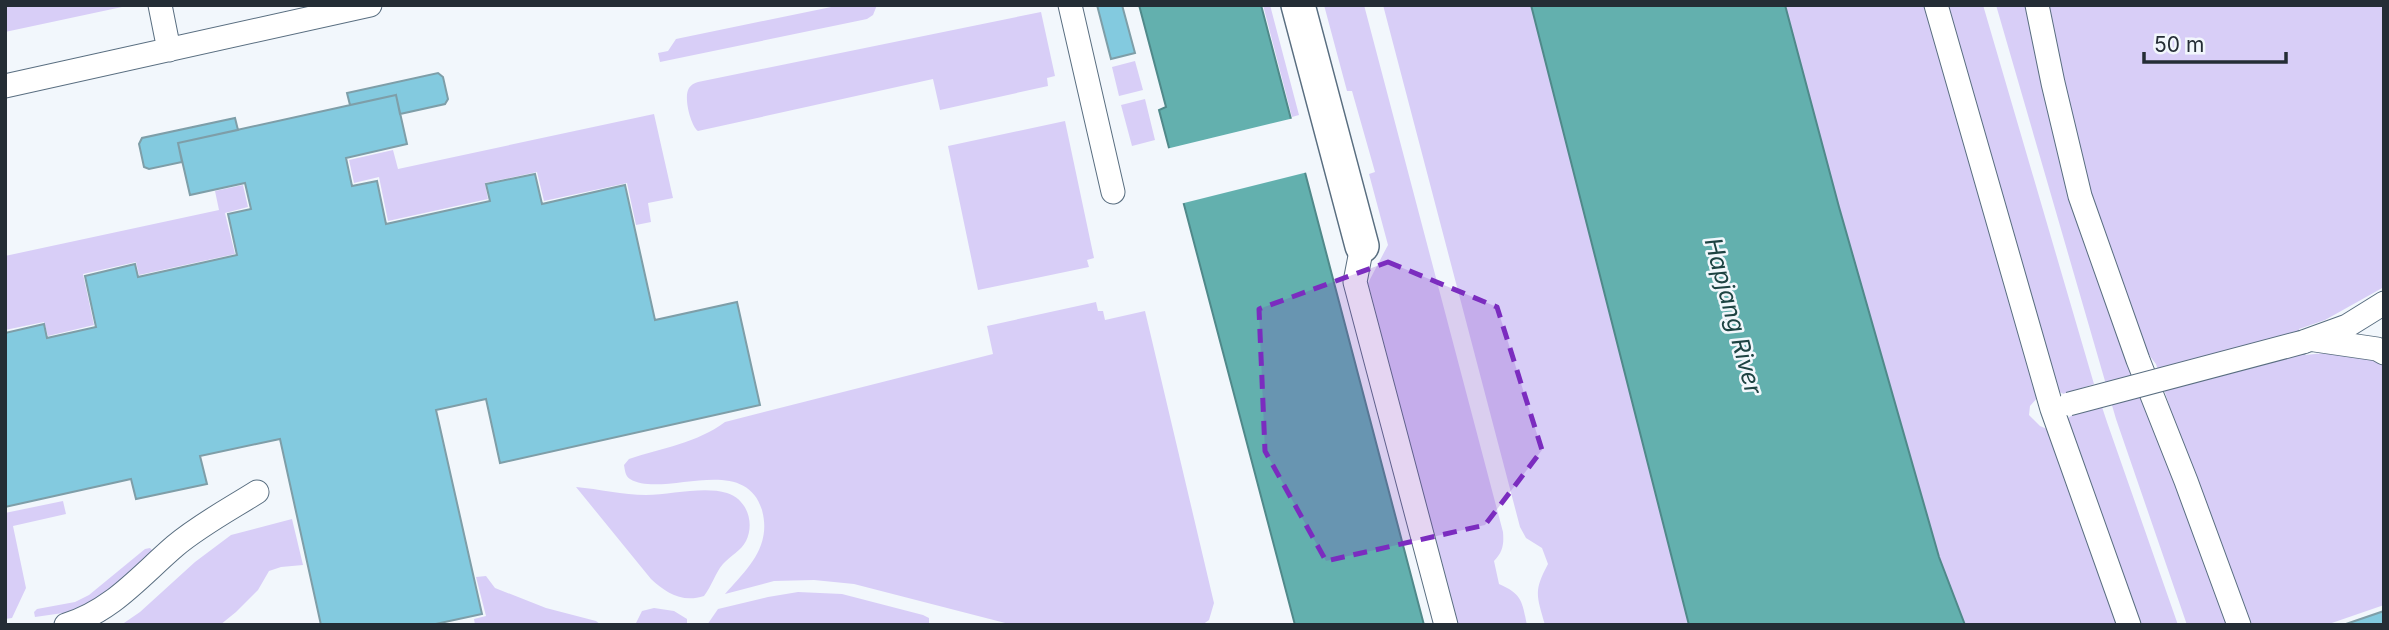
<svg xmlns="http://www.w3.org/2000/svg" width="2389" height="630" font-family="Inter,sans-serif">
	<rect width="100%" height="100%" fill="#f2f7fc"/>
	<path fill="#d8cef7" d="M 5,5 L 121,5 L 122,7 L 5,32 Z
		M 841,5 L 877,5 L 873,15 L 867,19 L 660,62 L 658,53 L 668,51 L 676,39 Z
		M 1263,5 L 1270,5 L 1299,115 L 1292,117 Z
		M 1324,5 L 1364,5 L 1503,532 C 1504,544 1503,552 1494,561 L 1499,584 C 1522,594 1522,601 1527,625 L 1458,625 L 1368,283 L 1388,245 L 1369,174 L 1375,172 L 1352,91 L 1347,91 Z
		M 1383,5 L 1531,5 L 1689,625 L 1545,625 C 1537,596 1533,592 1548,564 L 1542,548 L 1526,538 L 1520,527 Z
		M 1785,5 L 1930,5 L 2038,397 L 2030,406 L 2029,415 L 2040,426 L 2054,432 L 2124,625 L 1965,625 L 1939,557 L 1839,207 Z
		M 1941,5 L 1983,5 L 2094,384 L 2064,394 L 2057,391 Z
		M 1996,5 L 2027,5 L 2231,625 L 2187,625 L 2116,419 Z
		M 2045,5 L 2384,5 L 2384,287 L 2325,320 L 2299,329 L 2305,355 C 2330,352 2361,350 2384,363 L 2384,605 L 2326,625 L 2247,625 L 2175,424 L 2156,364 L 2145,350 L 2089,193 Z
		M 1041,12 L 1055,76 L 1047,78 L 1048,86 L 940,110 L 933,79 L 698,131 C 691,126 683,97 689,88 C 691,85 694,83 698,82 Z
		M 1135,61 L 1143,90 L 1119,96 L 1112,67 Z
		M 1145,99 L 1155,140 L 1132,146 L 1121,105 Z
		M 654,114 L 673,198 L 648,203 L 651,222 L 636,225 L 627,183 L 544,201 L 537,172 L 485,183 L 488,199 L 388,221 L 379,177 L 354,183 L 349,160 L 393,150 L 398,169 Z
		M 1065,121 L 1094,258 L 1087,260 L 1089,267 L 978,290 L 948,146 Z
		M 243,185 L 248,207 L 225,213 L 235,254 L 139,275 L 136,262 L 83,274 L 94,325 L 48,336 L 44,322 L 5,330 L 5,256 L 219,210 L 215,191 Z
		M 1096,302 L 1098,311 L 1103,311 L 1105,320 L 1145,311 L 1214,603 L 1209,620 L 1202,625 L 1013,625 L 854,584 L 814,580 L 774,581 L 725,594 C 747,569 772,547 762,510 C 744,452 663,499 630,479 C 625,476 625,470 624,465 L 629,459 C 662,448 697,443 725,422 L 993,354 L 987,326 Z
		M 2102,407 L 2108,425 L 2178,625 L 2135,625 L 2064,421 L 2071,416 Z
		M 576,487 C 599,489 623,495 646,495 C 670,495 703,486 727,493 C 747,499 755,523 746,541 C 741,551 730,556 723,564 C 715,573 712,586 704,596 C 682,603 666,593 651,579 Z
		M 63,501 L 66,514 L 13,526 L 26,588 L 12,618 L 5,619 L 5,513 Z
		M 292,519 L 303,565 L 281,567 L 269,571 L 258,590 L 236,612 L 220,625 L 121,625 L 140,612 L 195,562 L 231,535 Z
		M 150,548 L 153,551 L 152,555 L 95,602 L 77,611 L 35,617 L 34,612 L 37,609 L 75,602 L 89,595 L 145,549 Z
		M 486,576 L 495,588 L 546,608 L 596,621 L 601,625 L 475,625 L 474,619 L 486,616 L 476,577 Z
		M 798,592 L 842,594 L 923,615 L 929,618 L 929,624 L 707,625 L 718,609 L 768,597 Z
		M 654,608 L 674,611 L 687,619 L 687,625 L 635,625 L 642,611 Z"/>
	<path fill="#63b0ae" stroke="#50898a" stroke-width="2" d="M 1139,5 L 1261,5 L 1424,625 L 1295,625 L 1159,110 L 1166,107 Z
		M 1531,5 L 1785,5 L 1839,207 L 1939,557 L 1965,625 L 1689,625 Z"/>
	<path fill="#f2f7fc" d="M 1294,118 L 1308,172 L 1180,204 L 1166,149 Z"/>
	<path fill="#83cadf" stroke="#7e9ea8" stroke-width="2" d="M 1097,5 L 1122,5 L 1135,53 L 1111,59 Z
		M 438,73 L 443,77 L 448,99 L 445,104 L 400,114 L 396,95 L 350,105 L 347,93 Z
		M 396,95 L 407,144 L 346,158 L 352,186 L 377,181 L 386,224 L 490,201 L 486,184 L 535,174 L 542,204 L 625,185 L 655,320 L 737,302 L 760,405 L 500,463 L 486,399 L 436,410 L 482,614 L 431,625 L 321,625 L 280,439 L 200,456 L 207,484 L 136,499 L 131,479 L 5,507 L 5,333 L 44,324 L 47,338 L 96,327 L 85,276 L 135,264 L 138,277 L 237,255 L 228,214 L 251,209 L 245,183 L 190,195 L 178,143 Z
		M 235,118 L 238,130 L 178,143 L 182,162 L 149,169 L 144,167 L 139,144 L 142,138 Z
		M 2384,611 L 2384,625 L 2343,625 Z"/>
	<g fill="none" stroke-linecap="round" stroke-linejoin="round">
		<defs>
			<path id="street" d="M 160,5 L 169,50
				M 1070,5 L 1113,192
				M 1936,5 L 2052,409 L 2129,625
				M 2037,5 L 2053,83 L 2080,196 L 2138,360 L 2186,481 L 2239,625
				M 5,86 L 370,5
				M 1362,246 L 1355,282 L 1446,625
				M 2315,340 L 2377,349 L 2384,353
				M 2303,342 L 2347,326 L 2384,303
				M 66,625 C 112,611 140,576 175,546 C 200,525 230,509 257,492"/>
			<path id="secondary" d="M 1298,5 L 1362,246"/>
		</defs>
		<use href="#street" stroke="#596e80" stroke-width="25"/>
		<use href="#secondary" stroke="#596e80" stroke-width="36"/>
		<use href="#street" stroke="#fff" stroke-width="23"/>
		<use href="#secondary" stroke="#fff" stroke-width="33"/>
		<defs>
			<path id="street-bridge" d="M 2069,404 L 2303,342"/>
		</defs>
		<use href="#street-bridge" stroke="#596e80" stroke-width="25" stroke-linecap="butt"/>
		<use href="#street-bridge" stroke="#fff" stroke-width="23"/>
	</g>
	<path fill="#7b2cbf" fill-opacity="0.2" stroke="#7b2cbf" stroke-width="5" stroke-dasharray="14 9" stroke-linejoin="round" d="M 1388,262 L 1497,307 L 1542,450 L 1485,525 L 1326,561 L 1265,451 L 1259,309 Z"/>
	<g text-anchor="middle" stroke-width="5" stroke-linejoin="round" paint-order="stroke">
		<g font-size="24" font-style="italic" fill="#1d4342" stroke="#f2f7fc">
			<text transform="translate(1733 316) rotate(75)" y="8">Hapjang River</text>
		</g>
	</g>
	<rect width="2389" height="630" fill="none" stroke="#242d35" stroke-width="14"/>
	<path d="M2144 52v10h142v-10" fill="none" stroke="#242d35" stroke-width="3.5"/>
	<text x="2154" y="52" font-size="21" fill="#242d35" stroke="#f2f7fc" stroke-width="5" paint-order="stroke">50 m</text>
</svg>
